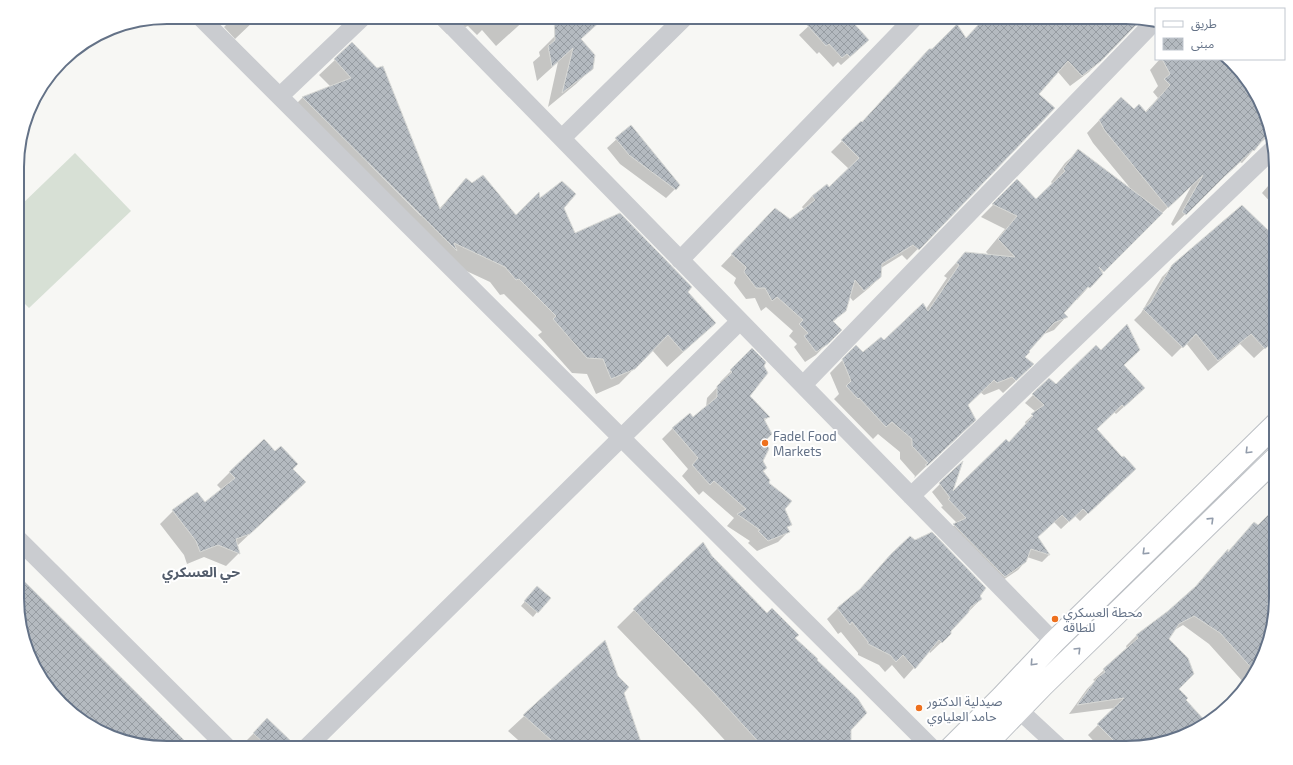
<svg xmlns="http://www.w3.org/2000/svg" width="1293" height="765" font-family="'Exo 2','Noto Sans Arabic',sans-serif">
	<defs>
		<pattern id="building-cross-hatch" width="8" height="8" patternUnits="userSpaceOnUse"><rect width="8" height="8" fill="#b4bac0"/><path d="M0 0l8 8M0 8l8-8" fill="none" stroke="#969ca2"/></pattern>
	</defs>
	<rect width="100%" height="100%" fill="#f7f7f4"/>
	<path fill="#d7e0d5" d="M 75,153 L 131,211 L 29,308 L 18,297 L 18,208 Z"/>
	<path fill="#0003" fill-rule="evenodd" d="M 234,17 L 258,17 L 235,39 L 224,27 Z
		M 430,17 L 528,17 L 496,46 L 482,30 L 477,35 L 468,26 L 447,34 Z
		M 814,17 L 856,17 L 850,21 L 859,49 L 841,65 L 838,62 L 833,67 L 819,52 L 817,54 L 799,35 L 812,23 L 810,21 Z
		M 985,17 L 1126,17 L 1150,20 L 1148,22 L 1141,21 L 1136,24 L 1089,72 L 1070,86 L 1058,72 L 1038,94 L 1019,145 L 907,260 L 902,255 L 881,268 L 880,277 L 869,288 L 853,301 L 849,296 L 845,310 L 833,322 L 840,330 L 816,355 L 805,362 L 794,347 L 797,344 L 789,336 L 793,331 L 766,307 L 761,311 L 755,298 L 746,299 L 734,283 L 736,278 L 721,266 L 765,220 L 790,220 L 804,210 L 802,207 L 812,196 L 827,185 L 829,188 L 849,169 L 831,152 L 861,122 L 966,40 L 986,18 Z
		M 555,36 L 580,40 L 592,68 L 576,84 L 548,107 L 558,62 L 537,81 L 533,62 L 540,56 L 539,52 Z
		M 352,44 L 439,209 L 466,180 L 516,216 L 539,199 L 563,208 L 574,234 L 687,292 L 715,323 L 667,367 L 652,350 L 619,384 L 596,394 L 587,374 L 572,373 L 538,335 L 542,332 L 504,294 L 500,295 L 490,282 L 445,261 L 288,112 L 303,97 L 331,87 L 319,75 ZM 369,162 L 421,213 L 421,216 L 368,163 Z
		M 1160,59 L 1224,59 L 1251,84 L 1268,119 L 1271,134 L 1258,145 L 1242,163 L 1240,162 L 1211,189 L 1173,226 L 1171,224 L 1193,183 L 1156,219 L 1101,273 L 1077,300 L 1075,299 L 1062,313 L 1066,317 L 1054,330 L 1042,335 L 1024,357 L 1020,377 L 1003,393 L 999,389 L 984,395 L 980,392 L 967,405 L 962,432 L 914,478 L 915,476 L 900,459 L 900,452 L 878,434 L 873,439 L 834,399 L 839,394 L 830,373 L 856,346 L 863,353 L 884,342 L 926,309 L 947,278 L 944,276 L 965,253 L 989,255 L 986,252 L 1005,229 L 981,217 L 1005,193 L 1036,200 L 1053,184 L 1051,182 L 1065,163 L 1078,151 L 1131,189 L 1093,143 L 1087,133 L 1109,110 L 1134,110 L 1145,112 L 1158,98 L 1153,92 L 1158,86 L 1150,70 Z
		M 631,126 L 679,185 L 666,198 L 620,164 L 607,148 Z
		M 1276,177 L 1276,208 L 1262,193 Z
		M 1173,266 L 1269,344 L 1254,358 L 1240,344 L 1208,371 L 1186,343 L 1172,357 L 1134,320 L 1141,313 L 1162,277 Z
		M 752,350 L 748,396 L 768,417 L 764,421 L 762,461 L 766,468 L 763,472 L 768,484 L 784,509 L 790,524 L 787,528 L 789,531 L 778,542 L 757,551 L 748,543 L 750,541 L 727,526 L 734,518 L 703,491 L 699,495 L 682,476 L 688,469 L 662,439 L 673,428 L 693,419 L 706,407 L 707,398 L 721,383 L 720,382 Z
		M 1101,351 L 1122,365 L 1136,396 L 1116,414 L 1114,412 L 1096,430 L 1122,458 L 1134,469 L 1080,521 L 1075,516 L 1061,529 L 1054,522 L 1037,537 L 1049,555 L 1042,562 L 1027,557 L 1025,562 L 1018,570 L 997,584 L 946,532 L 957,523 L 941,507 L 943,506 L 932,492 L 960,464 L 950,495 L 1009,443 L 1026,424 L 1025,422 L 1036,412 L 1025,403 L 1049,379 L 1056,386 Z
		M 292,470 L 291,495 L 237,546 L 239,553 L 226,566 L 204,557 L 187,564 L 184,555 L 160,524 L 173,511 L 197,493 L 205,503 L 222,490 L 217,485 L 230,472 Z
		M 1244,534 L 1266,604 L 1274,613 L 1256,673 L 1249,682 L 1245,684 L 1209,644 L 1183,625 L 1173,631 L 1168,639 L 1178,689 L 1184,701 L 1206,724 L 1201,728 L 1135,748 L 1100,748 L 1088,735 L 1115,708 L 1069,714 L 1087,689 L 1095,681 L 1093,680 L 1127,649 L 1126,646 L 1136,636 L 1168,612 L 1190,593 L 1218,560 L 1227,551 L 1227,553 Z
		M 702,543 L 711,557 L 767,614 L 816,660 L 850,730 L 850,748 L 732,748 L 697,710 L 617,627 Z
		M 533,592 L 537,612 L 533,617 L 521,606 Z
		M 856,593 L 978,596 L 981,599 L 950,631 L 950,634 L 930,653 L 929,651 L 904,679 L 892,665 L 885,672 L 879,665 L 858,655 L 858,653 L 841,632 L 838,634 L 827,619 L 837,609 Z
		M 605,641 L 642,748 L 527,748 L 508,731 Z
		M 267,720 L 289,748 L 251,748 L 245,742 Z"/>
	<path fill="url(#building-cross-hatch)" stroke="#d8d9d6" d="M 554,17 L 605,17 L 581,39 L 595,55 L 593,69 L 562,93 L 573,48 L 552,67 L 548,46 L 555,40 Z
		M 817,17 L 848,17 L 869,40 L 850,57 L 847,54 L 842,58 L 829,44 L 826,46 L 807,25 Z
		M 989,17 L 1126,17 L 1142,19 L 1101,61 L 1082,76 L 1068,61 L 1039,94 L 1055,108 L 919,250 L 913,245 L 882,264 L 881,277 L 864,291 L 855,280 L 846,311 L 833,321 L 842,330 L 828,344 L 816,352 L 804,336 L 808,333 L 799,324 L 803,320 L 777,297 L 772,301 L 765,288 L 756,288 L 744,272 L 746,267 L 731,254 L 775,208 L 790,219 L 815,200 L 812,196 L 827,184 L 829,187 L 859,158 L 841,140 L 861,121 L 862,122 L 929,49 L 932,49 L 957,24 L 966,38 L 979,24 Z
		M 352,42 L 377,68 L 383,66 L 440,209 L 466,178 L 472,183 L 483,175 L 516,215 L 539,192 L 540,198 L 562,181 L 576,194 L 564,208 L 575,233 L 620,213 L 692,287 L 688,292 L 716,323 L 683,352 L 668,335 L 635,369 L 611,379 L 603,359 L 587,358 L 553,319 L 556,316 L 519,279 L 516,280 L 505,267 L 454,243 L 457,251 L 302,97 L 351,78 L 334,59 Z
		M 1162,59 L 1224,59 L 1251,84 L 1268,119 L 1271,133 L 1265,137 L 1254,151 L 1253,150 L 1224,177 L 1186,215 L 1182,212 L 1203,175 L 1168,208 L 1105,131 L 1099,120 L 1121,97 L 1134,109 L 1139,104 L 1146,112 L 1170,85 L 1164,79 L 1170,74 Z
		M 631,125 L 680,185 L 676,190 L 629,155 L 615,138 Z
		M 1078,149 L 1163,213 L 1104,272 L 1099,267 L 1103,274 L 1090,288 L 1088,287 L 1064,313 L 1068,317 L 1054,323 L 1029,351 L 1030,352 L 1025,357 L 1034,364 L 1016,381 L 1012,377 L 997,383 L 994,380 L 968,405 L 976,420 L 927,466 L 925,465 L 928,463 L 912,446 L 912,439 L 892,422 L 886,427 L 859,398 L 858,399 L 846,386 L 851,381 L 842,359 L 856,345 L 863,352 L 881,337 L 884,340 L 923,303 L 928,311 L 959,265 L 956,263 L 965,252 L 1015,257 L 998,239 L 1017,216 L 992,204 L 1017,179 L 1036,199 L 1065,171 L 1063,169 Z
		M 1242,205 L 1276,238 L 1276,339 L 1265,349 L 1251,334 L 1218,361 L 1196,334 L 1183,348 L 1143,309 L 1150,303 L 1172,265 Z
		M 1127,324 L 1140,350 L 1124,365 L 1145,388 L 1124,407 L 1122,405 L 1097,429 L 1122,457 L 1124,456 L 1136,469 L 1088,514 L 1083,509 L 1069,522 L 1062,515 L 1038,537 L 1050,555 L 1031,549 L 1026,562 L 1005,577 L 953,524 L 966,518 L 948,499 L 950,498 L 939,483 L 963,461 L 953,491 L 1006,439 L 1009,442 L 1033,416 L 1031,414 L 1044,405 L 1032,394 L 1049,378 L 1056,384 L 1096,345 L 1101,350 Z
		M 752,348 L 766,362 L 764,366 L 768,373 L 750,396 L 770,417 L 764,419 L 772,434 L 765,441 L 769,449 L 763,461 L 767,468 L 763,471 L 770,480 L 769,483 L 792,501 L 785,509 L 792,525 L 787,527 L 790,532 L 768,541 L 758,531 L 760,530 L 737,514 L 746,509 L 714,481 L 710,485 L 692,465 L 698,458 L 672,428 L 690,413 L 693,417 L 717,397 L 717,386 L 732,372 L 730,370 Z
		M 264,439 L 275,451 L 281,446 L 298,464 L 293,469 L 306,482 L 250,534 L 236,539 L 240,554 L 218,545 L 200,552 L 196,541 L 172,510 L 197,492 L 205,502 L 235,478 L 229,472 Z
		M 1276,507 L 1276,594 L 1267,604 L 1274,611 L 1256,673 L 1220,633 L 1194,616 L 1179,624 L 1169,639 L 1188,658 L 1194,674 L 1179,689 L 1188,698 L 1186,700 L 1207,723 L 1201,728 L 1135,748 L 1121,748 L 1097,724 L 1124,698 L 1077,705 L 1097,678 L 1105,672 L 1103,669 L 1138,638 L 1136,635 L 1168,611 L 1196,586 L 1228,549 L 1228,552 L 1254,522 L 1258,525 Z
		M 932,532 L 986,588 L 980,596 L 982,599 L 971,607 L 968,613 L 951,631 L 951,634 L 942,643 L 939,640 L 915,669 L 903,655 L 896,662 L 890,655 L 868,644 L 868,642 L 852,622 L 850,625 L 837,608 L 860,589 L 891,554 L 910,536 L 915,540 Z
		M 703,542 L 712,556 L 767,613 L 772,608 L 799,635 L 795,638 L 818,659 L 817,660 L 858,699 L 867,713 L 851,730 L 851,748 L 764,748 L 714,693 L 633,609 Z
		M 18,575 L 192,748 L 167,748 L 128,743 L 92,728 L 42,681 L 18,617 Z
		M 537,586 L 551,598 L 538,613 L 524,601 Z
		M 605,640 L 618,676 L 629,687 L 624,693 L 643,748 L 560,748 L 523,715 Z
		M 267,718 L 296,746 L 296,748 L 269,748 L 253,733 Z"/>
	<g fill="none" stroke-linecap="round" stroke-linejoin="round">
		<defs>
			<path id="secondary" d="M 951,748 L 1002,697 L 1054,642 L 1276,424
				M 982,748 L 1043,685 L 1276,458"/>
		</defs>
		<use href="#secondary" stroke="#bbbfc4" stroke-width="24"/>
		<path stroke="#caccd0" stroke-width="18" d="M 200,17 L 932,748
			M 443,17 L 1054,642
			M 280,96 L 363,17
			M 562,138 L 685,17
			M 680,260 L 915,17
			M 803,385 L 1155,21
			M 911,496 L 1274,148
			M 18,539 L 228,748
			M 1019,710 L 1060,748
			M 306,748 L 740,321"/>
		<use href="#secondary" stroke="#fff" stroke-width="22"/>
	</g>
	<defs><path id="oneway-chevron" d="M-2-3.5L2.5 0L-2 3.5" fill="none" stroke-width="1.6" stroke-linecap="round" stroke-linejoin="round"/></defs>
	<g stroke="#929cab">
		<use href="#oneway-chevron" transform="translate(1248 451) rotate(135)"/>
		<use href="#oneway-chevron" transform="translate(1211 520) rotate(-44)"/>
		<use href="#oneway-chevron" transform="translate(1145 552) rotate(136)"/>
		<use href="#oneway-chevron" transform="translate(1078 650) rotate(-45)"/>
		<use href="#oneway-chevron" transform="translate(1033 663) rotate(133)"/>
	</g>
	<g fill="#ee701d" stroke="#fff" stroke-width="1.5">
		<circle cx="765" cy="443" r="4"/>
		<circle cx="1055" cy="619" r="4"/>
		<circle cx="919" cy="708" r="4"/>
	</g>
	<g text-anchor="middle" stroke-width="4" stroke-linejoin="round" paint-order="stroke">
		<g font-size="13" fill="#647287" stroke="#fff" text-anchor="start">
			<text x="773" y="441">Fadel Food<tspan x="773" dy="15">Markets</tspan></text>
			<text x="1063" y="617">محطة العسكري<tspan x="1063" dy="15">للطاقه</tspan></text>
			<text x="927" y="706">صيدلية الدكتور<tspan x="927" dy="15">حامد العلياوي</tspan></text>
		</g>
		<g font-size="14" font-weight="bold" fill="#535d6c" stroke="#fff">
			<text x="201" y="577">حي العسكري</text>
		</g>
	</g>
	<path d="M0 0H1293V765H0ZM167 24H1126A143 143 0 0 1 1269 167V598A143 143 0 0 1 1126 741H167A143 143 0 0 1 24 598V167A143 143 0 0 1 167 24Z" fill="#fff" fill-rule="evenodd"/>
	<path fill="none" stroke="#647287" stroke-width="2" d="M167 24H1126A143 143 0 0 1 1269 167V598A143 143 0 0 1 1126 741H167A143 143 0 0 1 24 598V167A143 143 0 0 1 167 24Z"/>
	<rect x="1155" y="8" width="130" height="52" fill="#ffffff" stroke="#c1c7cf"/>
	<rect x="1163" y="21" width="20" height="6" fill="#ffffff" stroke="#c1c7cf"/>
	<text x="1191" y="28" font-size="12" fill="#647287">طريق</text>
	<rect x="1163" y="38" width="20" height="12" fill="url(#building-cross-hatch)" stroke="#c1c7cf"/>
	<text x="1191" y="48" font-size="12" fill="#647287">مبنى</text>
</svg>
